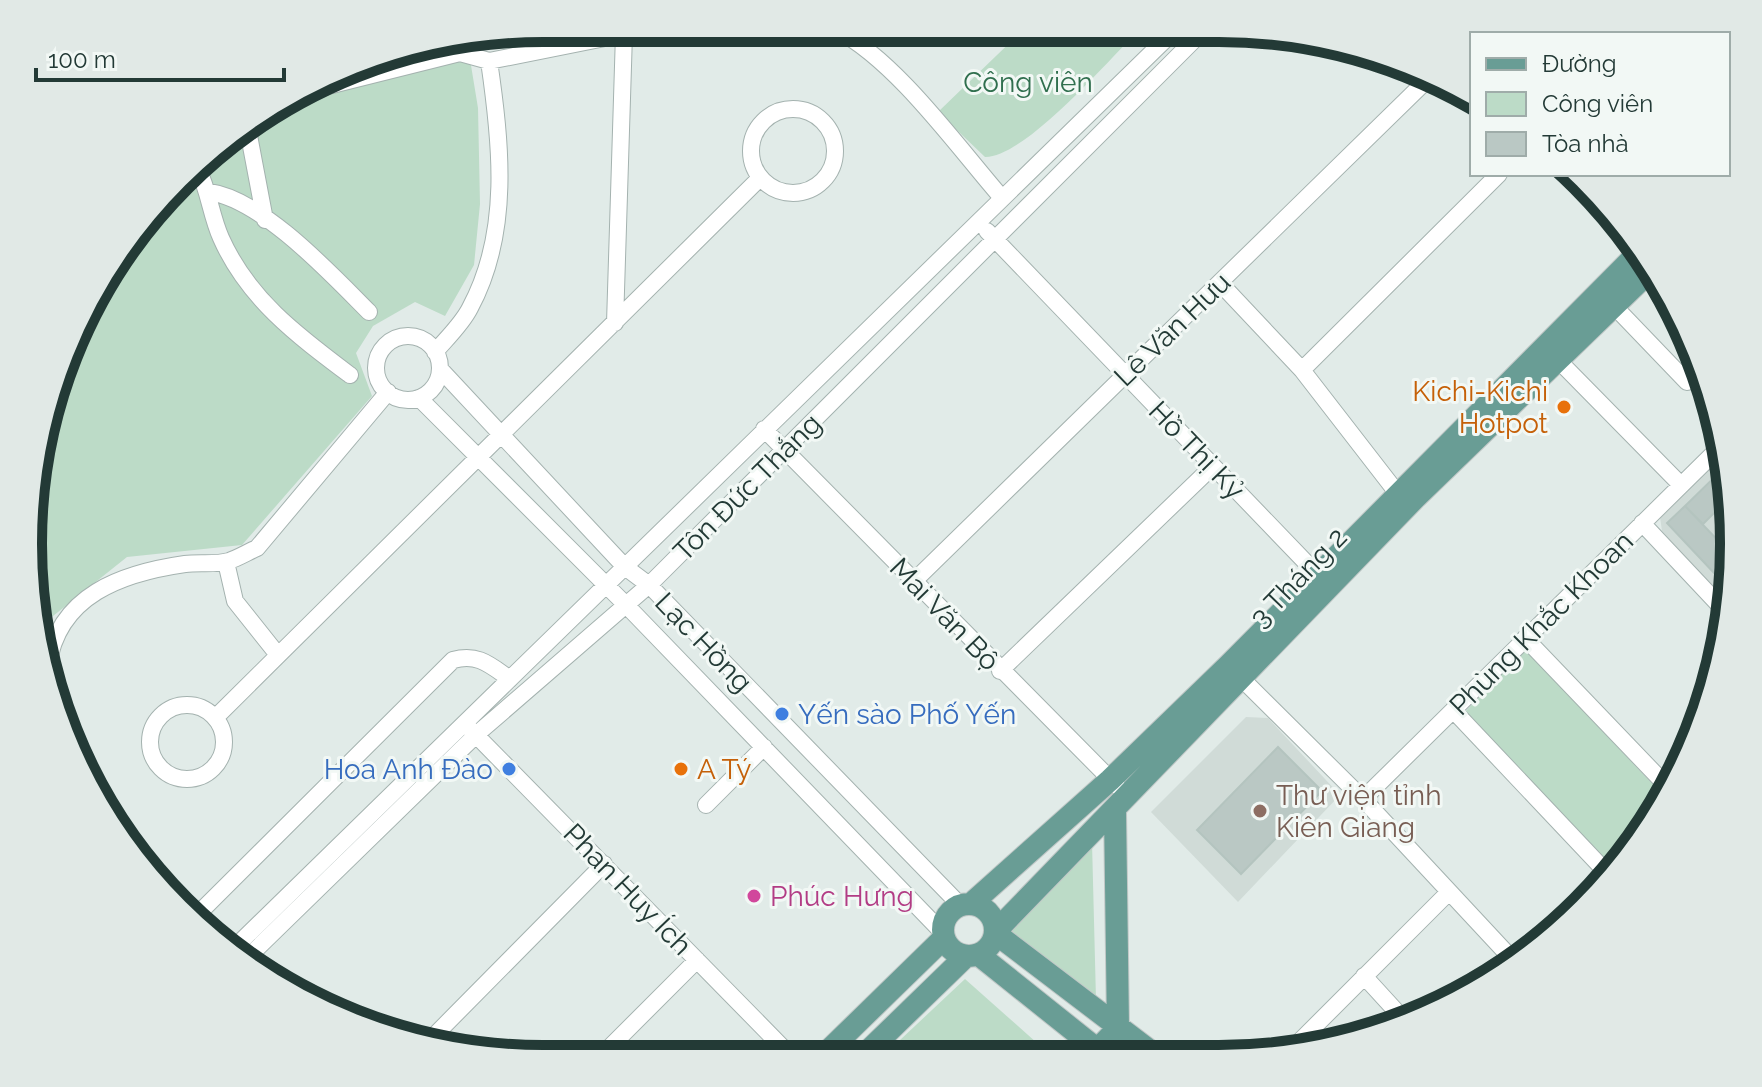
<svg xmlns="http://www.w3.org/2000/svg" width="1762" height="1087" font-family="Raleway,sans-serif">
	<rect width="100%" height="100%" fill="#e1ebe8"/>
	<path fill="#d0dbd7" d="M 1723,456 L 1730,476 L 1722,597 L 1662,531 L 1660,517 Z
		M 1246,717 L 1268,718 L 1340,795 L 1238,902 L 1151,812 Z"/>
	<path fill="#bcdbc7" d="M 1022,31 L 1138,31 C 1107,62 1024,158 985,157 L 938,112 Z
		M 467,41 L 478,108 L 480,204 L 474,265 L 445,316 L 415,302 L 373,326 L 356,353 L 372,396 L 242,545 L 127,557 L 48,620 L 38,604 L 28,543 L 55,378 L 115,257 L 230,134 L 378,55 Z
		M 1525,649 L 1660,792 L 1628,857 L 1609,873 L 1461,716 Z
		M 1092,842 L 1096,1000 L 1006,930 Z
		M 965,979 L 1037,1043 L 947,1057 L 883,1056 Z"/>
	<path fill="#8dbccc" d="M 930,30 L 962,30 L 943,45 Z"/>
	<path fill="#bac8c4" stroke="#b4c4bf" stroke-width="2" d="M 1726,466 L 1730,476 L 1728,499 L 1703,524 L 1685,506 Z
		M 1685,506 L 1725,548 L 1724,568 L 1716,575 L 1667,523 Z
		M 1278,747 L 1322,791 L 1241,874 L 1197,830 Z"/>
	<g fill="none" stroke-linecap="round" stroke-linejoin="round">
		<defs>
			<path id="minor" d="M 837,30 C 897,62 956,145 1002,198
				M 312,90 L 460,53 L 489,61 L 650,29
				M751 151a42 42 0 1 1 84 0a42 42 0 1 1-84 0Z
				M 247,125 L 265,220
				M 198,169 C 209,191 211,216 221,238 C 248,299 298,336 350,375
				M 209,192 C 262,199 332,275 369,312
				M 987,231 L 1317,574
				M 1220,283 L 1302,370 L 1398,494 L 1408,496
				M 1614,306 L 1687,382
				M 615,323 L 624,34
				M376 368a32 32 0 1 1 64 0a32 32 0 1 1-64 0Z
				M 435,352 C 447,338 462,324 470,308 C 511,232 501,143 489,61
				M 1548,359 L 1558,360 L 1681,485
				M 440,369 L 625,567 L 649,585 L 960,905
				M 1302,370 L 1499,174
				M 419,398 L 627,606 L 942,932
				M 764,429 L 1117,786
				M 1642,523 L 1721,607
				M 226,562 L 235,601 L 278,655
				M 913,582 L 1431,76
				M 1525,638 L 1664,783
				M 48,666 C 58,595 122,573 185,564 C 199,562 216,565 229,561 C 238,558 248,552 257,548 L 388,392
				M 1000,671 L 1213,466
				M 1235,672 L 1363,799 L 1512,959
				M150 742a37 37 0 1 1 74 0a37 37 0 1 1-74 0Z
				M 1453,710 L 1608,874
				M 215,718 L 760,178
				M 470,729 L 791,1056
				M 1363,799 L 1720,447
				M 706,805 L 764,747
				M 196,916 L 453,660 C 478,653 490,665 510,679
				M 230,952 L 1173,32
				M 244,961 L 478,733 L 649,585 L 1202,32
				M 1364,976 L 1406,1022
				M 428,1042 L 604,864
				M 1290,1051 L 1449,892
				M 602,1055 L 697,960"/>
			<path id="major" d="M943 930a26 26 0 1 1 52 0a26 26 0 1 1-52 0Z
				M 971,904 L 1110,780 L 1229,665 L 1637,254
				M 995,932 L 1416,497 L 1651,270
				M 995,933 L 1158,1057
				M 979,955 L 1103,1054
				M 823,1056 L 944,938
				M 863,1056 L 965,957
				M 1039,1057 L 1097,1050 L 1118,1028 L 1115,811"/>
		</defs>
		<use href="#minor" stroke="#a4b2af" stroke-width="18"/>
		<use href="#major" stroke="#c1c8c7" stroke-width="24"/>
		<use href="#minor" stroke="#fff" stroke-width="16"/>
		<use href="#major" stroke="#699d95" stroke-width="22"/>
	</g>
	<g fill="#e8710a" stroke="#f2f8f5" stroke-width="3">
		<circle cx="1564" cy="407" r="8"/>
		<circle cx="681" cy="769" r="8"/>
	</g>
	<g fill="#3f7fe0" stroke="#f2f8f5" stroke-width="3">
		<circle cx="782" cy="714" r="8"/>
		<circle cx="509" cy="769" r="8"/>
	</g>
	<circle fill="#8d6e63" stroke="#f2f8f5" stroke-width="3" cx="1260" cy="811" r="8"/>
	<circle fill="#d1479c" stroke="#f2f8f5" stroke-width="3" cx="754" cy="896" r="8"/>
	<g text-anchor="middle" stroke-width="6" stroke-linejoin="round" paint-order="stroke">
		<g font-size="28" fill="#306f4e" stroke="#f2f8f5">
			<text x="1028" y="92">Công viên</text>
		</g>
		<g font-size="28" fill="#233a36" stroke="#f2f8f5">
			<text transform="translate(1172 329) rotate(-44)" y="10">Lê Văn Hưu</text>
			<text transform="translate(1197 450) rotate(46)" y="10">Hồ Thị Kỷ</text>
			<text transform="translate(747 487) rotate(-45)" y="10">Tôn Đức Thắng</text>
			<text transform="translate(1298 577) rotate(-46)" y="10">3 Tháng 2</text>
			<text transform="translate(945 614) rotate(46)" y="10">Mai Văn Bộ</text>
			<text transform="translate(1541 623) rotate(-45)" y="10">Phùng Khắc Khoan</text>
			<text transform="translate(704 642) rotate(46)" y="10">Lạc Hồng</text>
			<text transform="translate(628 889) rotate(46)" y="10">Phan Huy Ích</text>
		</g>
		<g font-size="28" fill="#c56008" stroke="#f2f8f5" text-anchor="end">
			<text x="1548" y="401">Kichi-Kichi<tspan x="1548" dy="32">Hotpot</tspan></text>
			<text x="697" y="779" text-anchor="start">A Tý</text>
		</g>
		<g font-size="28" fill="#366cbe" stroke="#f2f8f5" text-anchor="start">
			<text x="798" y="724">Yến sào Phố Yến</text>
			<text x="493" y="779" text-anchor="end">Hoa Anh Đào</text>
		</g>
		<g font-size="28" fill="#785e54" stroke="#f2f8f5" text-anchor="start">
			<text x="1276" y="805">Thư viện tỉnh<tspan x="1276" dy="32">Kiên Giang</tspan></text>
		</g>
		<g font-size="28" fill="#b23c85" stroke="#f2f8f5" text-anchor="start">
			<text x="770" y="906">Phúc Hưng</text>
		</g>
	</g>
	<path d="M0 0H1762V1087H0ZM543 42H1219A501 501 0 0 1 1720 543V544A501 501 0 0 1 1219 1045H543A501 501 0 0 1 42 544V543A501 501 0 0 1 543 42Z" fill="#e1e9e6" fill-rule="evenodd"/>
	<path fill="none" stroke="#233a36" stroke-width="10" d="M543 42H1219A501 501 0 0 1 1720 543V544A501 501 0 0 1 1219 1045H543A501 501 0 0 1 42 544V543A501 501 0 0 1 543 42Z"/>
	<rect x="1470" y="32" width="260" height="144" fill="#f2f8f5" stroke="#9faca9" stroke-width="2"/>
	<rect x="1486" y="58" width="40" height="12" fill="#699d95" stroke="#9faca9" stroke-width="2"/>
	<text x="1542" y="72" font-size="24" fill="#233a36">Đường</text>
	<rect x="1486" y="92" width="40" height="24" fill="#bcdbc7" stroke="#9faca9" stroke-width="2"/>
	<text x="1542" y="112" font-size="24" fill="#233a36">Công viên</text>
	<rect x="1486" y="132" width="40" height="24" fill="#bac8c4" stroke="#9faca9" stroke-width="2"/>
	<text x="1542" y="152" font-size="24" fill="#233a36">Tòa nhà</text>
	<path d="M36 68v12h248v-12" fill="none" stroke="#233a36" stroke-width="4"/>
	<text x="48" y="68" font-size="24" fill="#233a36" stroke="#f2f8f5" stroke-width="6" paint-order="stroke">100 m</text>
</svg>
